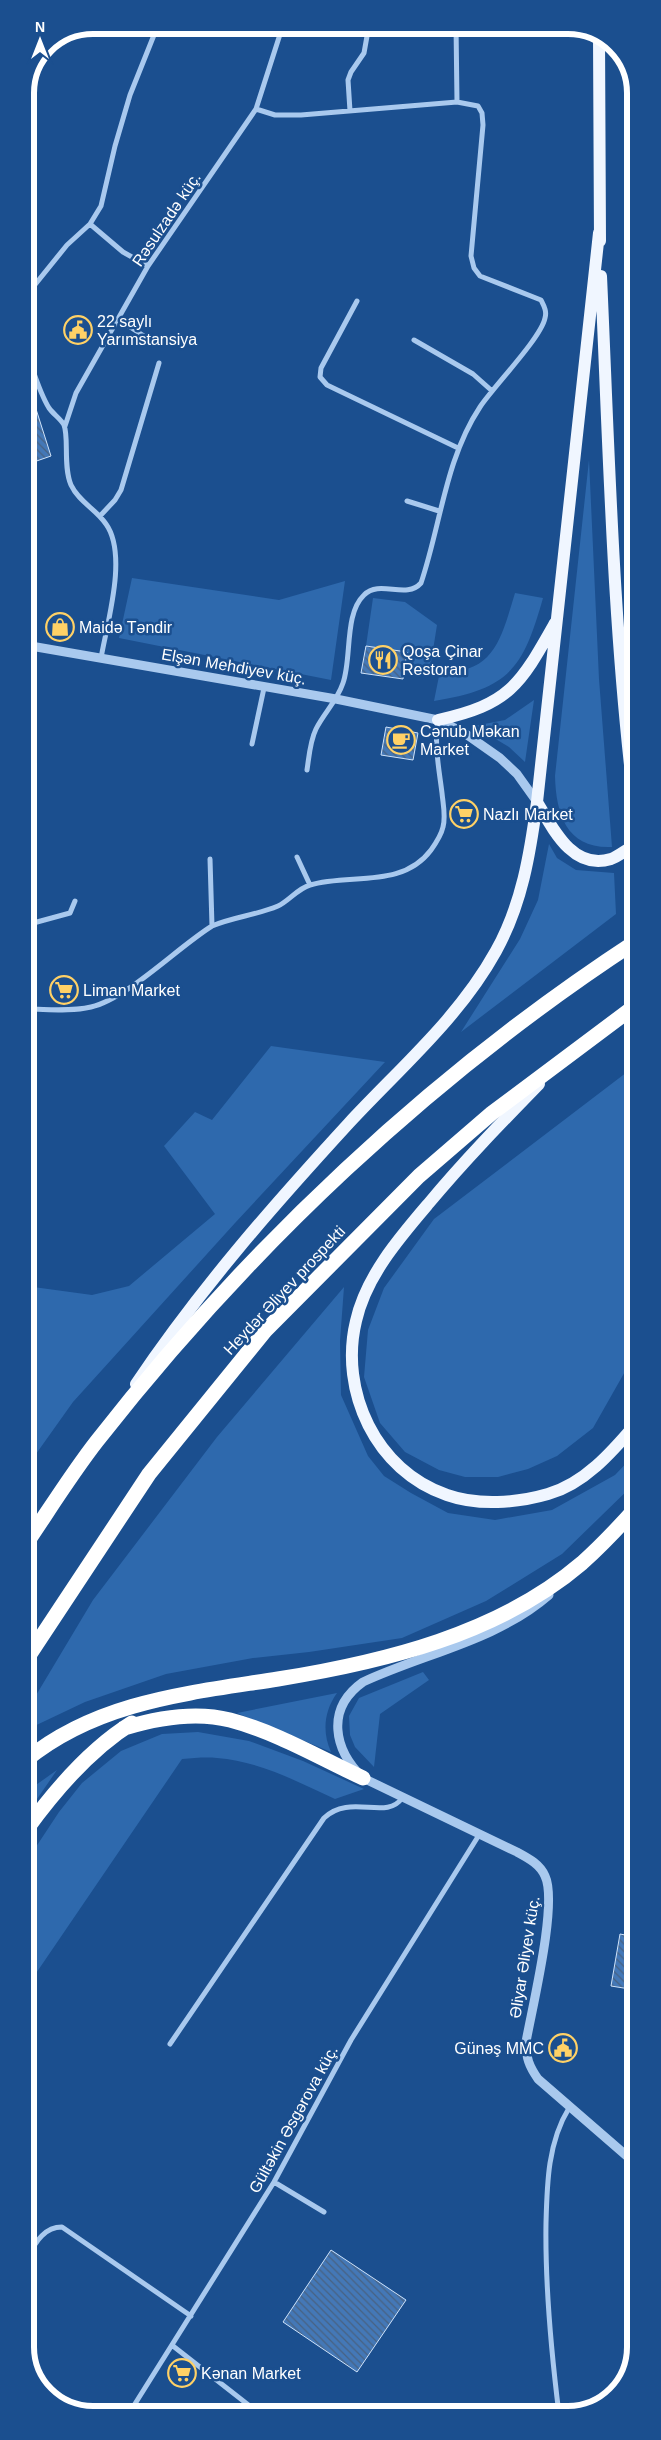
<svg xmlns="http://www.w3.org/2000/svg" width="661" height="2440" font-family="Arial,sans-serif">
	<defs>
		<pattern id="building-back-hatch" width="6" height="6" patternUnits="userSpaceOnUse" patternTransform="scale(1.25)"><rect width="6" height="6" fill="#4478b7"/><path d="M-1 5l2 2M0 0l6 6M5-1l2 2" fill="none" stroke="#486282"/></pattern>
	</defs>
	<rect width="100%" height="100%" fill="#1b4f8f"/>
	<path fill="#2e69ad" d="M 589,460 L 599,679 L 612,847 C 567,849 556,815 555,776 Z
		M 132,578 L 279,600 L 345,581 L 331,680 L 119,638 Z
		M 515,593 L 543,598 C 523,669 509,689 434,701 L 440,671 C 495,676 502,635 515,593 Z
		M 373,598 L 405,602 L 437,625 L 430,669 L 405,666 L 407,652 L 366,646 Z
		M 534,700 L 525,762 L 509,747 L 474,726 L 505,720 Z
		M 549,844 L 557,858 L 576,870 L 614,873 L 616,914 L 461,1032 L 520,939 L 538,900 Z
		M 271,1046 L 385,1062 L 235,1223 L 73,1402 L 26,1468 L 26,1286 L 92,1295 L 129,1286 L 215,1214 L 164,1146 L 195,1112 L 212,1120 Z
		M 635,1066 L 635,1349 L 627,1368 L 593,1428 L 557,1456 L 528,1469 L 498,1477 L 465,1477 L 439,1470 L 405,1452 L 380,1423 L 364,1377 L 368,1330 L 384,1288 L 434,1219 Z
		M 344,1287 L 340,1341 L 341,1395 L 368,1456 L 384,1476 L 411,1493 L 448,1513 L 495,1520 L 552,1510 L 615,1475 L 635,1454 L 635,1483 L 562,1554 L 486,1601 L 402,1638 L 309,1652 L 253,1658 L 166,1674 L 85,1702 L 26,1730 L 26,1712 L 93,1600 L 217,1437 Z
		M 423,1672 L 429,1680 L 380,1714 L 374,1767 L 355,1747 L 350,1735 L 349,1716 L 359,1698 Z
		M 337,1693 C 324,1711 322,1732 331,1752 L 237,1713 Z
		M 198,1732 L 249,1741 L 303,1761 L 364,1789 L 335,1799 C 298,1782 259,1761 217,1758 C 206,1757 194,1758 182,1759 L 26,1988 L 26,1862 L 59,1812 L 82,1783 L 121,1751 L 162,1734 Z
		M 57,1770 L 26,1815 L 26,1792 Z"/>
	<path fill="url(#building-back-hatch)" stroke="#cfe3fa" d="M 28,384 L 51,456 L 25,465 L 25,385 Z
		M 366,646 L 407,652 L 403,679 L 361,673 Z
		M 386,727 L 418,733 L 413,760 L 381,755 Z
		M 620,1934 L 636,1937 L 636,1990 L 611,1986 Z
		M 331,2250 L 406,2300 L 357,2372 L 283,2322 Z"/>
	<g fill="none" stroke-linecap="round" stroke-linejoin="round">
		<path stroke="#a9c9ee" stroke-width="5" d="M 456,25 L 457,102
			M 256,109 L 275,115 L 301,115 L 457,102 L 478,106 L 482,113 L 483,125 L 471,256 L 474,268 L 480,276 L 541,300 C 544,306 547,311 545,318 C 541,338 494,386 480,407 C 445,460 441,524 421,583 C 406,600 380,579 364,595 C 344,614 352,658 343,683 C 337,701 324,713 316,729 C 310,741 309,757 307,770
			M 350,111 L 348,80 L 351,72 L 364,53 L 369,25
			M 90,224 L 123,252 L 148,266
			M 25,297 L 67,245 L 90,224 L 101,206 L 115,146 L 130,95 L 158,25
			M 357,301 L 321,368 L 320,377 L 327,385 L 458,448
			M 118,319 L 153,342
			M 414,340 L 473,374 L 491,390
			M 25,348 C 33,368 38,390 49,408 C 53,414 61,419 64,425 C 69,437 63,467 71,485 C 79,502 96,509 106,524 C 128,555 107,623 101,658
			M 65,426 L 76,393 L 148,266 L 256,109 L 283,25
			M 407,501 L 439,511
			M 100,516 L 115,500 L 121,490 L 159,363
			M 252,744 L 264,688
			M 297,857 L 310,885
			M 210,859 L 212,926
			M 26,925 L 70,913 L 75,901
			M 26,1009 C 47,1009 70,1012 91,1007 C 127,999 178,947 212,926 C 233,917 257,915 278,906 C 289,901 297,889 310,885 C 350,873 402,889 431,850 C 436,843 441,836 443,827 C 446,816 443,804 442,793 C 439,769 434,745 438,721
			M 170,2044 L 324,1818 C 350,1793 387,1821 402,1798
			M 274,2182 L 324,2212
			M 26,2259 C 35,2244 43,2227 62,2227 L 191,2316
			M 173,2346 L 260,2414
			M 559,2414 C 551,2350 545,2287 546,2223 C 547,2183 548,2142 569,2108
			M 128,2415 L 274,2182 L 351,2040 L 479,1835"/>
		<path stroke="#a9c9ee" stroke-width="9" d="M 25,645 L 336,699 L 438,720 L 463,732 L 500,758 L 517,774 L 537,802
			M 549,1595 C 496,1641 425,1653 363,1682 C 325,1709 334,1750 363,1778 L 517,1852 C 528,1858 540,1864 545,1876 C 558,1903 532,2008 526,2042 C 526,2058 529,2066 538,2079 L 636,2164"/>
		<path stroke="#f0f6ff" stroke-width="12" d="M 599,36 L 600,241
			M 601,276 C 609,453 613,631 635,808
			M 438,720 C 510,704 520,685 555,623
			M 537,802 C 553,829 573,871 611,859 C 619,856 627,849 635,845
			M 539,1084 C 501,1123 464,1161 429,1203 C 400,1237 366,1276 356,1321 C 339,1391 376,1471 447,1495 C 478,1506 517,1503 548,1494 C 584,1484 612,1452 635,1425
			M 136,1384 C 200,1289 272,1207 349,1123 C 400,1068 459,1018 496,951 C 522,904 530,854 537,802 L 599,233"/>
		<path stroke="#fff" stroke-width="15" d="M 26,1544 C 49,1510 72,1473 97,1441 C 248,1248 430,1076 635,942
			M 26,1660 L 149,1474 L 265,1331 L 419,1176 L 492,1113 L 635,1006
			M 124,1728 C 157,1718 195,1711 230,1720 C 276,1732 320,1758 363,1778
			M 26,1760 C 98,1701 190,1693 278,1679 C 384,1662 499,1634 582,1563 C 601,1546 618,1528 635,1509
			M 26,1830 C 55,1790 90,1749 132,1723"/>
	</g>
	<defs>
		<symbol id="civic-ring" viewBox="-11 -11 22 22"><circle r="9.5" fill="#1b4f8f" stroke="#ffd166" stroke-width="1.5"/><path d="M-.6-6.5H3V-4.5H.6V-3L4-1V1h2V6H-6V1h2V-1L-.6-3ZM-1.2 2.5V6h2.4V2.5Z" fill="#ffd166"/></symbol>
		<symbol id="shop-ring" viewBox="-11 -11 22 22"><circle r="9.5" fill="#1b4f8f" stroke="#ffd166" stroke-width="1.5"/><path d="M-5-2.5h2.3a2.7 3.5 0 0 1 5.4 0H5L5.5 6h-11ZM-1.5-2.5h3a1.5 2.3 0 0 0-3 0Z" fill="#ffd166"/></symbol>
		<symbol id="restaurant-ring" viewBox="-11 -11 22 22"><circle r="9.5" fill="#1b4f8f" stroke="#ffd166" stroke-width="1.5"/><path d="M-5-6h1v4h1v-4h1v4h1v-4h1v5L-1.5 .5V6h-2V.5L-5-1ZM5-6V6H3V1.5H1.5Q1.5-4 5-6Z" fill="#ffd166"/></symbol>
		<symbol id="cafe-ring" viewBox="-11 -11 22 22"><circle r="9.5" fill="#1b4f8f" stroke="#ffd166" stroke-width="1.5"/><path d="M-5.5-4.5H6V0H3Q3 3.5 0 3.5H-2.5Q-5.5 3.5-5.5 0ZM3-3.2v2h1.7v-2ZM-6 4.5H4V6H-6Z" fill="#ffd166"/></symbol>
		<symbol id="supermarket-ring" viewBox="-11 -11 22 22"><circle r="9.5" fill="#1b4f8f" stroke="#ffd166" stroke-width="1.5"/><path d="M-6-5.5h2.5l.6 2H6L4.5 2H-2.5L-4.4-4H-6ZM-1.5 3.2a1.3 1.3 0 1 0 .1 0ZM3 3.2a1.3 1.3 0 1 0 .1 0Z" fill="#ffd166"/></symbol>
	</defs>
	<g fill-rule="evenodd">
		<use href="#civic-ring" x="62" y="314" width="32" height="32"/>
		<use href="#shop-ring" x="44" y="611" width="32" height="32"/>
		<use href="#restaurant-ring" x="367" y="644" width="32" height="32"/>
		<use href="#cafe-ring" x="385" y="724" width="32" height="32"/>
		<use href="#supermarket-ring" x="448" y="798" width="32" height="32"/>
		<use href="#supermarket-ring" x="48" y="974" width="32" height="32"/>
		<use href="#civic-ring" x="547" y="2032" width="32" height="32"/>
		<use href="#supermarket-ring" x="166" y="2357" width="32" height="32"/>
	</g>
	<g text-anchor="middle" stroke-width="5" stroke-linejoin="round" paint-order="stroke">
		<g font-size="16" fill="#fff" stroke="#1b4f8f">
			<text transform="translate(166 219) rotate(-56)" y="6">Rəsulzadə küç.</text>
			<text transform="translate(234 666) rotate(10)" y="6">Elşən Mehdiyev küç.</text>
			<text transform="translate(284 1290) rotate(-47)" y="6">Heydər Əliyev prospekti</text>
			<text transform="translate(524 1957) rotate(-81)" y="6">Əliyar Əliyev küç.</text>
			<text transform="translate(293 2119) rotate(-61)" y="6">Gültəkin Əsgərova küç.</text>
		</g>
		<g font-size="16" fill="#fff" stroke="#1b4f8f" text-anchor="start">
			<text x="97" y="327">22 saylı<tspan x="97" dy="18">Yarımstansiya</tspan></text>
			<text x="79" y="633">Maidə Təndir</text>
			<text x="402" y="657">Qoşa Çinar<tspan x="402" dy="18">Restoran</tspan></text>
			<text x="420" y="737">Cənub Məkan<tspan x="420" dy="18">Market</tspan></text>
			<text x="483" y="820">Nazlı Market</text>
			<text x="83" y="996">Liman Market</text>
			<text x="544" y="2054" text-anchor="end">Günəş MMC</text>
			<text x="201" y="2379">Kənan Market</text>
		</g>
	</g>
	<path d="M0 0H661V2440H0ZM93 34H568A59 59 0 0 1 627 93V2347A59 59 0 0 1 568 2406H93A59 59 0 0 1 34 2347V93A59 59 0 0 1 93 34Z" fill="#1b4f8f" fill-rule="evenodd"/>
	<path fill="none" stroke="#fff" stroke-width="6" d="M93 34H568A59 59 0 0 1 627 93V2347A59 59 0 0 1 568 2406H93A59 59 0 0 1 34 2347V93A59 59 0 0 1 93 34Z"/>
	<g transform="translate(40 40)" stroke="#1b4f8f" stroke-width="4" paint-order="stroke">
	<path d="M0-4L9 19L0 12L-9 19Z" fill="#ffffff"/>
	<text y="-8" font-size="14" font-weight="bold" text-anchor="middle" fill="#ffffff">N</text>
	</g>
</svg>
